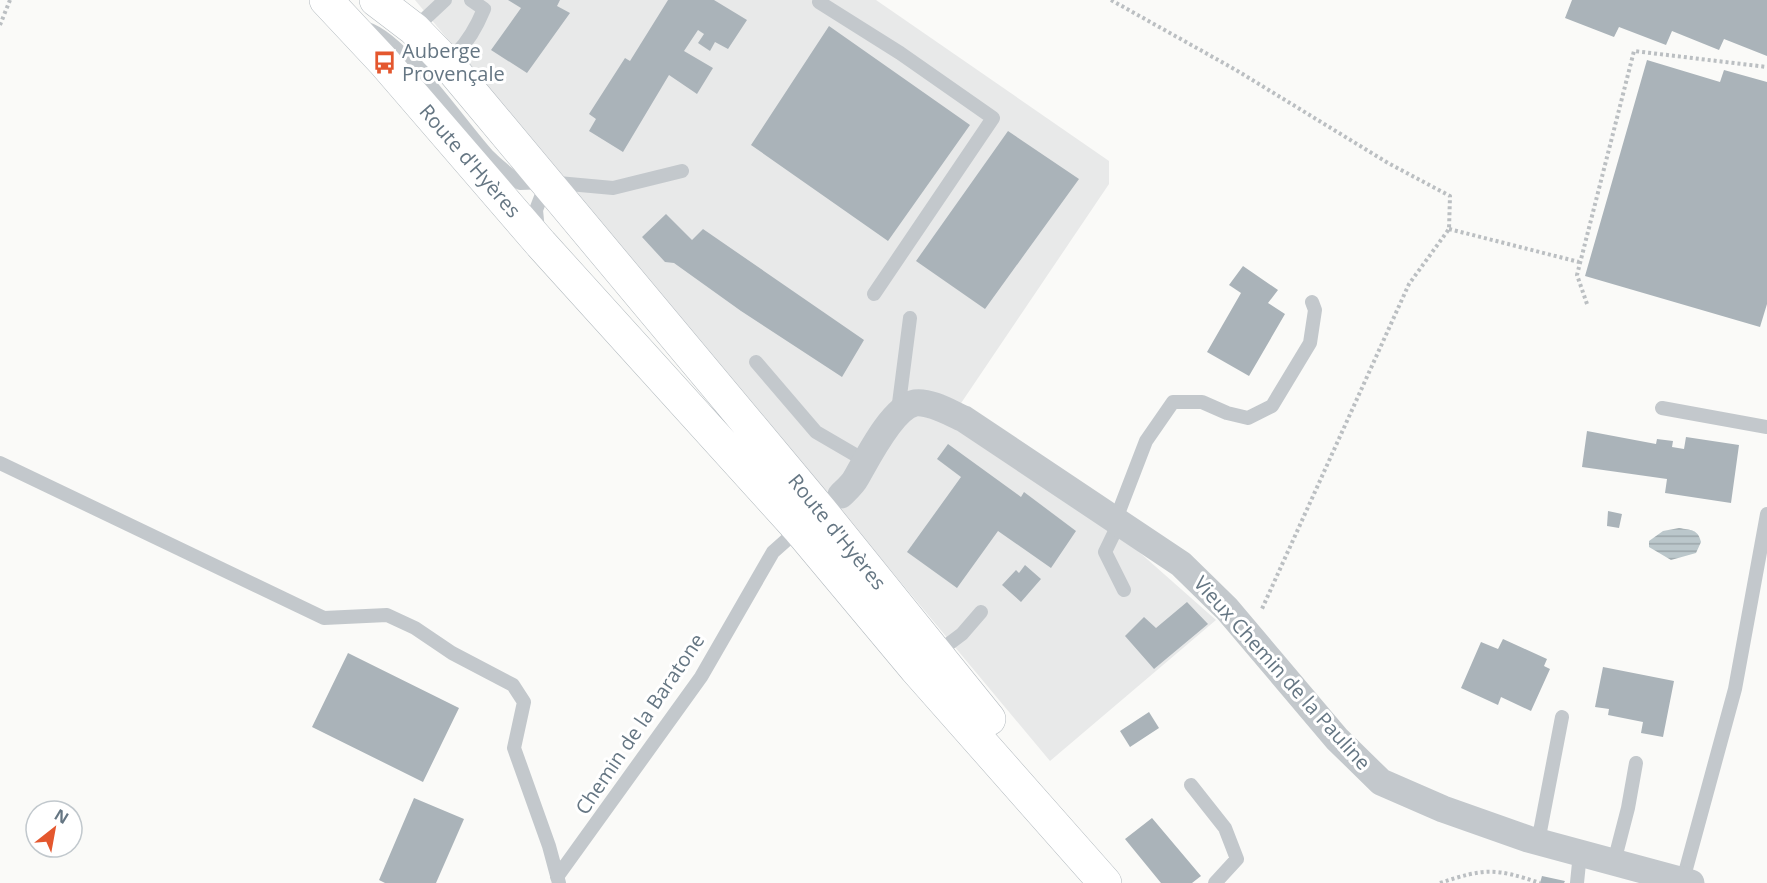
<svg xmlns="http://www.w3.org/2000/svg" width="1767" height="883" font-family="'Open Sans',sans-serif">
	<defs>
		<pattern id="water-rules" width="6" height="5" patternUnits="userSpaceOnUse" patternTransform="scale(1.5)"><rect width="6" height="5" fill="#bbc7cb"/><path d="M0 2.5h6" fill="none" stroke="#9ca6aa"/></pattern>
	</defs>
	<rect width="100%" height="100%" fill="#fafaf8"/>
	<path fill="#e8e9e9" d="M 415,0 L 876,0 L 1109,161 L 1109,184 L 949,421 L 1104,521 L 1216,620 L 1050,761 Z"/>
	<path fill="url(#water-rules)" d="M 1679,528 C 1691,530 1698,529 1701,542 L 1696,553 L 1671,560 L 1649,547 L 1649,541 L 1663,531 Z"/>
	<path fill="#aab3b9" d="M 508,0 L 560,0 L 557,6 L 570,13 L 527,73 L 491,50 L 521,8 Z
		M 668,0 L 714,0 L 747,20 L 728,49 L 715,42 L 710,51 L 698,43 L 704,34 L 698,30 L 684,51 L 713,68 L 697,94 L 669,75 L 623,152 L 589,131 L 596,119 L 589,114 L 625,58 L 630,61 Z
		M 1572,0 L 1767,0 L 1767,56 L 1724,39 L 1719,50 L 1672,31 L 1666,45 L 1619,27 L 1614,37 L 1565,18 Z
		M 829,26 L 970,125 L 888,241 L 751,145 Z
		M 1647,60 L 1720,82 L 1724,70 L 1767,82 L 1767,304 L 1760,327 L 1585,276 Z
		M 1008,131 L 1079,179 L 985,309 L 916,261 Z
		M 666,214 L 692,240 L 703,229 L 864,340 L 842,377 L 741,311 L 674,263 L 665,262 L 642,237 Z
		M 1243,266 L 1278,290 L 1268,303 L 1285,314 L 1249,376 L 1207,352 L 1241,293 L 1229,285 Z
		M 1587,431 L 1656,444 L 1657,439 L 1673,441 L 1672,447 L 1684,449 L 1686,437 L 1739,445 L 1731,503 L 1665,493 L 1667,479 L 1582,467 Z
		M 948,444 L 1021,497 L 1024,492 L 1076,531 L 1051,568 L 998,531 L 957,588 L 907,552 L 961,477 L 937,459 Z
		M 1608,511 L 1622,514 L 1619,528 L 1607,526 Z
		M 1025,565 L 1041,579 L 1021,602 L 1002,585 L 1016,570 L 1019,573 Z
		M 1187,602 L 1208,624 L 1154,669 L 1125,636 L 1144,617 L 1156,628 Z
		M 1503,639 L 1547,659 L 1544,666 L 1550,669 L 1531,711 L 1501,697 L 1498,705 L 1461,688 L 1481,642 L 1498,649 Z
		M 348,653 L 459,708 L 423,782 L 312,727 Z
		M 1603,667 L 1674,681 L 1663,737 L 1641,733 L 1643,722 L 1608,715 L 1609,709 L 1595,707 Z
		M 1149,712 L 1159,728 L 1130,747 L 1120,731 Z
		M 414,798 L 464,819 L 436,883 L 385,883 L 379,880 Z
		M 1152,818 L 1201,876 L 1192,883 L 1161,883 L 1125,839 Z
		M 1542,876 L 1565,881 L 1564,883 L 1540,883 Z"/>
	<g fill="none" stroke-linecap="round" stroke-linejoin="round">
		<defs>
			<path id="secondary" d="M 326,0 L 384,62 L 541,244 L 799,529 L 916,669 L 1105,883
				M 376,0 L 414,29 L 447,63 L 821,511 L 989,719"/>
		</defs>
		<use href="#secondary" stroke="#b3babf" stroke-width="34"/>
		<path stroke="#bbbfc2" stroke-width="4" stroke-dasharray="3 3" stroke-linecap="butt" d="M 1111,0 L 1236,70 L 1388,163 L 1450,196 L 1449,229 L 1409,284 L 1261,611
			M 0,25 L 10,0
			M 1449,229 L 1579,262
			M 1587,304 L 1577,275 L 1634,51 L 1767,67
			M 1440,883 C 1485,868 1495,868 1540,883"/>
		<path stroke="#c3c8cc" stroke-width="14" d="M 819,2 L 900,53 L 993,118 L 874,294
			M 363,28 C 398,33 461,127 488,156 C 498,166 508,174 520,183 L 547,182 L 613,188 L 682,171
			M 414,29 L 445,0
			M 412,66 C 448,77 472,38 484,9 L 471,0
			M 538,231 L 536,210 L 546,184
			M 756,362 L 816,432 L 864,460
			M 1662,408 L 1767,427
			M 898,411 L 910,318
			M 0,463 L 324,618 L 387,615 L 415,628 L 452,653 L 513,685 L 524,702 L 514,748 L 549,846 L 559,883
			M 1116,519 L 1146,441 L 1173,402 L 1202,402 L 1227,413 L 1248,418 L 1272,406 L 1310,343 L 1315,310 L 1312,302
			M 1120,521 L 1105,552 L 1124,590
			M 934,655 L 962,634 L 981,612
			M 1191,785 L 1225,828 L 1237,859 L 1215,883
			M 1538,842 L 1562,717
			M 1614,862 L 1628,808 L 1636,763
			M 557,877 L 701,677 L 773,552 L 800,528
			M 1680,880 L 1686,869 L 1735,689 L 1767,514
			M 1577,883 L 1580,853"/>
		<path stroke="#c3c8cc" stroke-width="27" d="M 841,495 C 846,490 853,484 856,478 C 867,459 892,408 915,403 C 931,401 950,413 964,419 L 1181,564 L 1227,609 L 1337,739 L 1381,782 L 1443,809 L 1528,839 L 1691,883"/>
		<use href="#secondary" stroke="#fff" stroke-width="33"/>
	</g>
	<defs>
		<symbol id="bus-bare" viewBox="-9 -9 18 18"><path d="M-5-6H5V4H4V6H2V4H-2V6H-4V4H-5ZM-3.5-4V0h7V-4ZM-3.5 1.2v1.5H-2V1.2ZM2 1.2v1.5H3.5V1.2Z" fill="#e4572e" stroke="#fff" stroke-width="2.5" paint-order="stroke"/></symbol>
	</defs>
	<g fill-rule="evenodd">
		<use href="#bus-bare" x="368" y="46" width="33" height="33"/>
	</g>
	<g text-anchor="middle" stroke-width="6" stroke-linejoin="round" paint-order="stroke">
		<g font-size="20" fill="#657683" stroke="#fff" text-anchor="start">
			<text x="402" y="58">Auberge<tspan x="402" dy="23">Provençale</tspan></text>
		</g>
		<g font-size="20" fill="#657683" stroke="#fff">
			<text transform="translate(470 161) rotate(49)" y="7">Route d'Hyères</text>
			<text transform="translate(837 532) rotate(51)" y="7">Route d'Hyères</text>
			<text transform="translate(1282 673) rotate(48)" y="7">Vieux Chemin de la Pauline</text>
			<text transform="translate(640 724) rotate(-56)" y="7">Chemin de la Baratone</text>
		</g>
	</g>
	<g transform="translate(54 829) rotate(31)"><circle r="28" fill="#ffffff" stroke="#c1c8cd" stroke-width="1.5"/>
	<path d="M0-4.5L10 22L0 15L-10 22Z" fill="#e4572e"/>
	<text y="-9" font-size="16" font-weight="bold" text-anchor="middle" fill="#657683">N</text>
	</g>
</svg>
